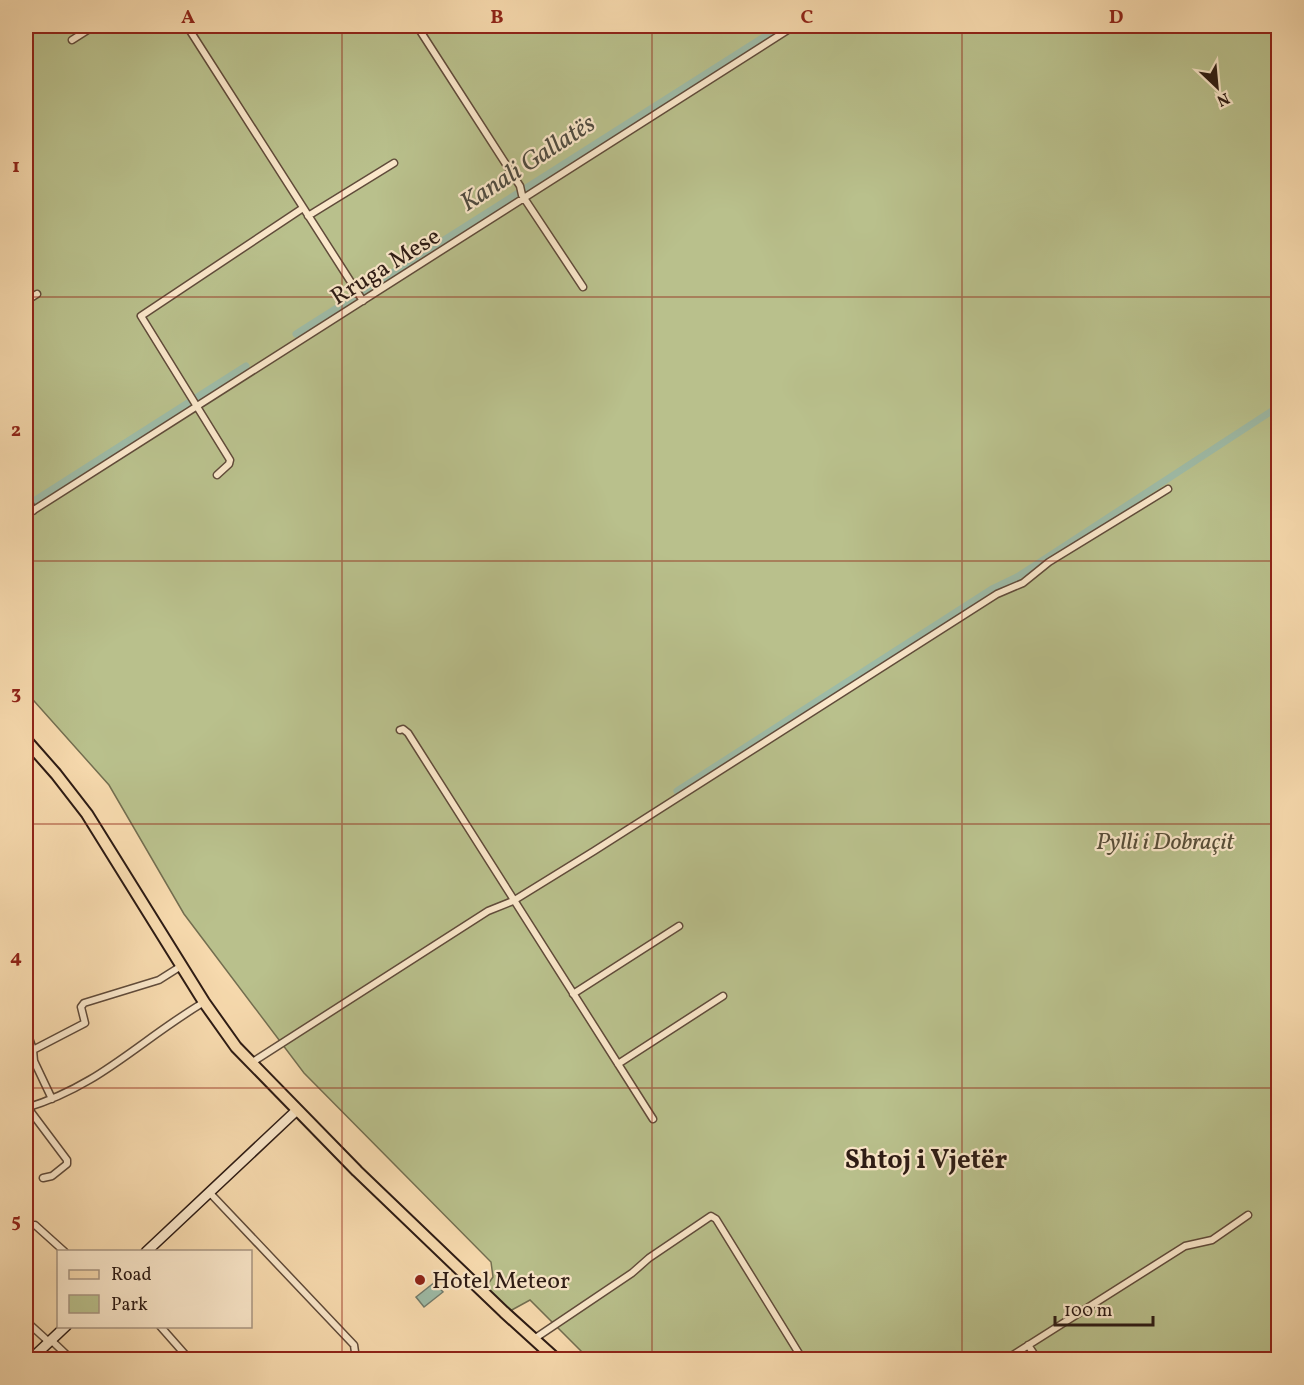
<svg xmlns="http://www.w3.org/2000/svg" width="1304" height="1385" font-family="Vollkorn,serif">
	<rect width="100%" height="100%" fill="#f7daae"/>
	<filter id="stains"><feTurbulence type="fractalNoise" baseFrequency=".00333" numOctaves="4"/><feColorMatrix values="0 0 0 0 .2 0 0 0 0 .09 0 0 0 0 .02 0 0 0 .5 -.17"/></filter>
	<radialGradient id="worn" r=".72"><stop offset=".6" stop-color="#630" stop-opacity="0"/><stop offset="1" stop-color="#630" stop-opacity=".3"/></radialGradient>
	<path fill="#b9c08c" stroke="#736e50" stroke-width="1.5" d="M 26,26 L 1278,26 L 1278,1359 L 589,1359 L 530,1300 L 510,1311 L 486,1287 L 493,1277 L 491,1262 L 304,1073 L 184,914 L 109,785 L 26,692 Z"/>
	<path fill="#9ebba7" stroke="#717b6c" stroke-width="1.5" d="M 435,1282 L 443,1292 L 424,1307 L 416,1297 Z"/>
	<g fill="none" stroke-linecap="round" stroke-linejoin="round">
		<path stroke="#9ebba7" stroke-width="7" d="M 296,334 L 781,26
			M 26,506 L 246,366
			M 677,791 L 992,589 L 1017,577 L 1278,407"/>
		<defs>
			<path id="street" d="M 187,26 L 363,301
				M 417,26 L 520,186 L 522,195 L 583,287
				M 26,34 L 39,26
				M 72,40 L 94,26
				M 308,216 L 394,163
				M 26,301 L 37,294
				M 217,475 L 229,464 L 230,460 L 141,316 L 303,208
				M 26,495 L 33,511
				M 26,515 L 794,26
				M 400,730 L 403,729 L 408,733 L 653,1119
				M 573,994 L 679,926
				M 26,1029 L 33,1050 L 34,1061 L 52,1099
				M 33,1050 L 85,1023 L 81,1007 L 84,1003 L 159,980 L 178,968
				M 251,1063 L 488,911 L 513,901 L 594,851 L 997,594 L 1023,583 L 1049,562 L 1168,489
				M 618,1064 L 723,996
				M 26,1108 C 99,1086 138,1042 201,1004
				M 28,1108 L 67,1160 L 67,1164 L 52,1176 L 43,1178
				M 209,1192 L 354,1345 L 355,1352 L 346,1360
				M 26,1231 L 28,1227 L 35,1225 L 65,1252
				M 26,1321 L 49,1342
				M 160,1326 L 190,1360
				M 534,1339 L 632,1273 L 649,1258 L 711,1216 L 716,1219 L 803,1360
				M 51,1340 L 72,1360
				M 1028,1345 L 1038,1360
				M 1005,1360 L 1185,1246 L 1212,1240 L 1248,1215"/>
			<path id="secondary" d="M 146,1252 L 297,1110
				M 30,1360 L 66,1326"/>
			<path id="primary" d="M 26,740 L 56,774 L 87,814 L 204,1002 L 236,1047 L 357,1171 L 504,1312 L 557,1360"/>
		</defs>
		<use href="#street" stroke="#604b3a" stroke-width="9"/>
		<use href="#secondary" stroke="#2d1b14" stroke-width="12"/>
		<use href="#primary" stroke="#2d1b14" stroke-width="14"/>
		<use href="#street" stroke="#fae7ca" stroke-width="6"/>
		<use href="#secondary" stroke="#fae7ca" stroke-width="9"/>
		<use href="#primary" stroke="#f7daae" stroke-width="10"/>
	</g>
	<path fill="none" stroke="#8f2418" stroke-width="1.5" stroke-opacity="0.55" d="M 342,26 L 342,1360M 652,26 L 652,1360M 962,26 L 962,1360M 26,297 L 1278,297M 26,561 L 1278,561M 26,824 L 1278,824M 26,1088 L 1278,1088"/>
	<circle fill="#8f2418" stroke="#fae7ca" stroke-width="2" cx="420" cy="1280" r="6"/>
	<g text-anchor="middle" stroke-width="4.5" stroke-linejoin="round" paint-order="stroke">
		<g font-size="24" fill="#2d1b14" stroke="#fae7ca">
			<text transform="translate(385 266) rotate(-32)" y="8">Rruga Mese</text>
		</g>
		<g font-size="24" font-style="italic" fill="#574d38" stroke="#fae7ca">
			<text x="1165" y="849">Pylli i Dobraçit</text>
		</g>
		<g font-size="24" fill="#2d1b14" stroke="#fae7ca" text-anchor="start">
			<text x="432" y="1288">Hotel Meteor</text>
		</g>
		<g font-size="26" font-style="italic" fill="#4f4b40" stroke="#fae7ca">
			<text transform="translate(527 162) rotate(-33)" y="9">Kanali Gallatës</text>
		</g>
		<g font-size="27" font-weight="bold" fill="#2d1b14" stroke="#fae7ca">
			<text x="926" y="1168">Shtoj i Vjetër</text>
		</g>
	</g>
	<rect width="1304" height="1385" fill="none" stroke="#f7daae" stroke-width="66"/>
	<rect x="57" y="1250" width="195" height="78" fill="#fae7ca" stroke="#a89581" stroke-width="1.5"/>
	<rect x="69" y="1270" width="30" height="9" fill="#f7daae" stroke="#a89581" stroke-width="1.5"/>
	<text x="111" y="1280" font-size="18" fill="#2d1b14">Road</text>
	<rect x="69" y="1295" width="30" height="18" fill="#b9c08c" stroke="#a89581" stroke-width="1.5"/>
	<text x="111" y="1310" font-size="18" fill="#2d1b14">Park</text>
	<g transform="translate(1217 87) rotate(154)" stroke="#fae7ca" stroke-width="4.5" paint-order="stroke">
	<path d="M0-4.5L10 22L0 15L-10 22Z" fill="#2d1b14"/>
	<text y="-9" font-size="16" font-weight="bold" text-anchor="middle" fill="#2d1b14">N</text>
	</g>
	<path d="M1055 1316v9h98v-9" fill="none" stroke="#2d1b14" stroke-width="3"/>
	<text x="1064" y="1316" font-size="18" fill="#2d1b14" stroke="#fae7ca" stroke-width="4.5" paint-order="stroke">100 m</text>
	<rect x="33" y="33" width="1238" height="1319" fill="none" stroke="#8f2418" stroke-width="2"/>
	<g font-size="20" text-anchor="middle" font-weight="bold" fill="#8f2418">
		<text x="188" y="23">A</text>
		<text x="497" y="23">B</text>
		<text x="807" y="23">C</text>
		<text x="1116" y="23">D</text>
		<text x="16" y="172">1</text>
		<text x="16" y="436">2</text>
		<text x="16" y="699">3</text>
		<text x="16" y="963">4</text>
		<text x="16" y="1227">5</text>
	</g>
	<rect width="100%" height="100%" filter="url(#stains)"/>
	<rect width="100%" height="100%" fill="url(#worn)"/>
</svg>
